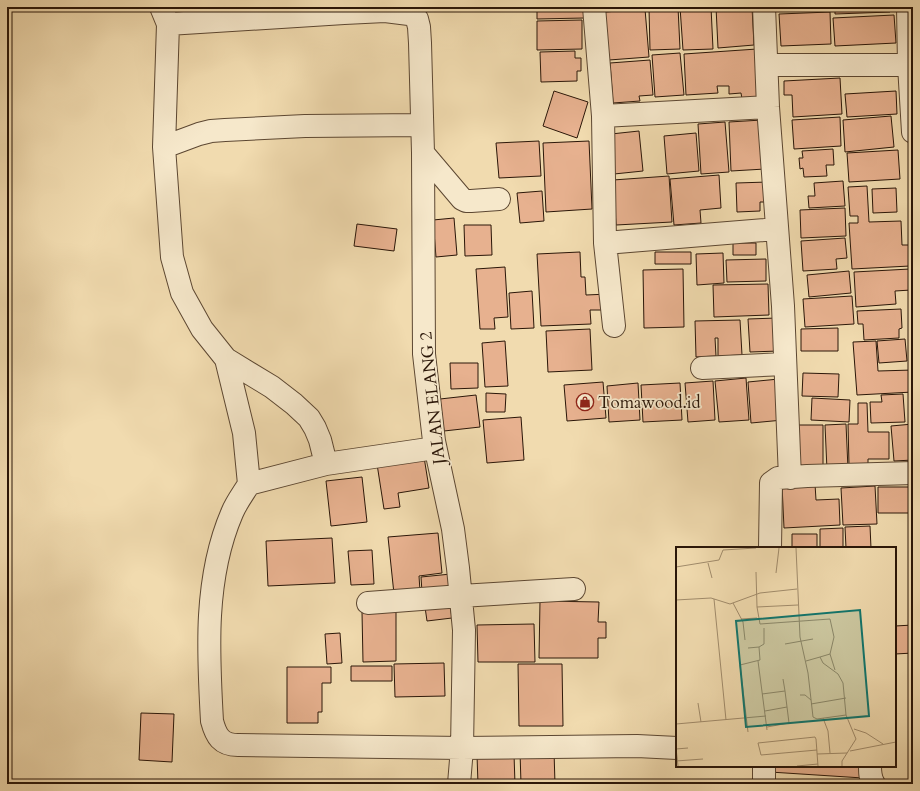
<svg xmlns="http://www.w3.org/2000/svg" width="920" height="791" font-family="Cardo,serif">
	<rect width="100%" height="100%" fill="#f1dbaf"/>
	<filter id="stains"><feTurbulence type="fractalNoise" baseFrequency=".005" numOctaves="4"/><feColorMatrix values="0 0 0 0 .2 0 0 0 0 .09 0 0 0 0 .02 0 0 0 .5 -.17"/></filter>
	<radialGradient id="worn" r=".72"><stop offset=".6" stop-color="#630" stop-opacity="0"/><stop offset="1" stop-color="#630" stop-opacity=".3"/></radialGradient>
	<path fill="#e7b18f" stroke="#2a1608" d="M 185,7 L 210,7 L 185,9 Z
		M 537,7 L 584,7 L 584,18 L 537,19 Z
		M 678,7 L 680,49 L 650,50 L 649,8 Z
		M 680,7 L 711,7 L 713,49 L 683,50 Z
		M 716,7 L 752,7 L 754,45 L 718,48 Z
		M 780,7 L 830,7 L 830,9 L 780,11 Z
		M 835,7 L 889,7 L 890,12 L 835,14 Z
		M 645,9 L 649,57 L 609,60 L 605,12 Z
		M 830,12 L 831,44 L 781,46 L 779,14 Z
		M 894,15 L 896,43 L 835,46 L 833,18 Z
		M 582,20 L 582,49 L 537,50 L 537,21 Z
		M 757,49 L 760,98 L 742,99 L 741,93 L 729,94 L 729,86 L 717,86 L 718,93 L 686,95 L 684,54 Z
		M 575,51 L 575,58 L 581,58 L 581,71 L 577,71 L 577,81 L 541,82 L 540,52 Z
		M 680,53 L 684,95 L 655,97 L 652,55 Z
		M 650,60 L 653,95 L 639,96 L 640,101 L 613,103 L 610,63 Z
		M 840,78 L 842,114 L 793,117 L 792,95 L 784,95 L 784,81 Z
		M 554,91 L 588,102 L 577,138 L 543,126 Z
		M 896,91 L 897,114 L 847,117 L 845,94 Z
		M 891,116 L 894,147 L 845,152 L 843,120 Z
		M 840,117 L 841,146 L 794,149 L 792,120 Z
		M 762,120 L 765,169 L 731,171 L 729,122 Z
		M 725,122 L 729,172 L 701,174 L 698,124 Z
		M 639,131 L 643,171 L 614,174 L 611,134 Z
		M 696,133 L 699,171 L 667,174 L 664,136 Z
		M 539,141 L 541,176 L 499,178 L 496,143 Z
		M 589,141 L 592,209 L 546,212 L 543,143 Z
		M 833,149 L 834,165 L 826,165 L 827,176 L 804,177 L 803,168 L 800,169 L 799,158 L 803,158 L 802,151 Z
		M 898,150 L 900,179 L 849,182 L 847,153 Z
		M 719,175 L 721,208 L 700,210 L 701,223 L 674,225 L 670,179 Z
		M 669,176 L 672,222 L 616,225 L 613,180 Z
		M 843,181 L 845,206 L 809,208 L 808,196 L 815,196 L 814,183 Z
		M 768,182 L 768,202 L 760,202 L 760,211 L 737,212 L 736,183 Z
		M 867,186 L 869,222 L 901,221 L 902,245 L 909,245 L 910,266 L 852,269 L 849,223 L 858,223 L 858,216 L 850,216 L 848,187 Z
		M 896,188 L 897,212 L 873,213 L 872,189 Z
		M 542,191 L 544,221 L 520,223 L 517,193 Z
		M 845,208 L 846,236 L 801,238 L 800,210 Z
		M 454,218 L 457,255 L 436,257 L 433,220 Z
		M 357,224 L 397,229 L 394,251 L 354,246 Z
		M 464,225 L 491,225 L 492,255 L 465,256 Z
		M 845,238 L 847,258 L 836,259 L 837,269 L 803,271 L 801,241 Z
		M 733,243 L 756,243 L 756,255 L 733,255 Z
		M 580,252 L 581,277 L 585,277 L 586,295 L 609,294 L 610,310 L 590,310 L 591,324 L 541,326 L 537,254 Z
		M 655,252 L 691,252 L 691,264 L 655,264 Z
		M 723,253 L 724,283 L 697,285 L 696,254 Z
		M 766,259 L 766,281 L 727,282 L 726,260 Z
		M 505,267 L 508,317 L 494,318 L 495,329 L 480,329 L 476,269 Z
		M 683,269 L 684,327 L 644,328 L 643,270 Z
		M 910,269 L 911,290 L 895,291 L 896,304 L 856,307 L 854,272 Z
		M 849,271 L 851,293 L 809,297 L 807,275 Z
		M 768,284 L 769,315 L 714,317 L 713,285 Z
		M 532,291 L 534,328 L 511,329 L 509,293 Z
		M 852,296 L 854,324 L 805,327 L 803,299 Z
		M 901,309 L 902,328 L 899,329 L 899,338 L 864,340 L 863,324 L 858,324 L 857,311 Z
		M 777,318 L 779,351 L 750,352 L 748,319 Z
		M 740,320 L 742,355 L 718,356 L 718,338 L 715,338 L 716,356 L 696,357 L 695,321 Z
		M 838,328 L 838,351 L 801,351 L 801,329 Z
		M 590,329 L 592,370 L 548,372 L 546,331 Z
		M 905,339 L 907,361 L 879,363 L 877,341 Z
		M 505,341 L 508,386 L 485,387 L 482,343 Z
		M 876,341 L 878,371 L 913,370 L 913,392 L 857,395 L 853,342 Z
		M 450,363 L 478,363 L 478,388 L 451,389 Z
		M 803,373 L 839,374 L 838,397 L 802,396 Z
		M 746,378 L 749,420 L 719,422 L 715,381 Z
		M 779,379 L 783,420 L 751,423 L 748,382 Z
		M 713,381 L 715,420 L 688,422 L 685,383 Z
		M 603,382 L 606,418 L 567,421 L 564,385 Z
		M 638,383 L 640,420 L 609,422 L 607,386 Z
		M 680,383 L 682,420 L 643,422 L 641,385 Z
		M 486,393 L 506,394 L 505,412 L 486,412 Z
		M 903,394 L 905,422 L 871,423 L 870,402 L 882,402 L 881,395 Z
		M 476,395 L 480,427 L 444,431 L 440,399 Z
		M 812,398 L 850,400 L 849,422 L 811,420 Z
		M 858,403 L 867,403 L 868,432 L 889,432 L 889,459 L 868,459 L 868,465 L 849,465 L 848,424 L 858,424 Z
		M 521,417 L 524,460 L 487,463 L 483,420 Z
		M 846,424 L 848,469 L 827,470 L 825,425 Z
		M 913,424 L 913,460 L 894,461 L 891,426 Z
		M 789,425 L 823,425 L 823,468 L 790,469 Z
		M 424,457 L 429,488 L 398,493 L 400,507 L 384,509 L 377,464 Z
		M 362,477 L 367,522 L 331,526 L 326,481 Z
		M 815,484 L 816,500 L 839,499 L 840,525 L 784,528 L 782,485 Z
		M 875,486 L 877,524 L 843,525 L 841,488 Z
		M 878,487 L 913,487 L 913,513 L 878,513 Z
		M 870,526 L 871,548 L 846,548 L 845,527 Z
		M 843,528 L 843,548 L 820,548 L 820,529 Z
		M 438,533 L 442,573 L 419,576 L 420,591 L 394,594 L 388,537 Z
		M 792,534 L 817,534 L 817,548 L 792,548 Z
		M 332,538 L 335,583 L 268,586 L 266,541 Z
		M 372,550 L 374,584 L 351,585 L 348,551 Z
		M 451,574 L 452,589 L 422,592 L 421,577 Z
		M 540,601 L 599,602 L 598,622 L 606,622 L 606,638 L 598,638 L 598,658 L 539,658 Z
		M 450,604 L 452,618 L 427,621 L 425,607 Z
		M 396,611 L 396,661 L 363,662 L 362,612 Z
		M 534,624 L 535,662 L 478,662 L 477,625 Z
		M 913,625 L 913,658 L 913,653 L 895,654 L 895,626 Z
		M 340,633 L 342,663 L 327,664 L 325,634 Z
		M 444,663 L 445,696 L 395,697 L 394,664 Z
		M 518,664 L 562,664 L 563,726 L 519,726 Z
		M 351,666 L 392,666 L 392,681 L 351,681 Z
		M 287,667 L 331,667 L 331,683 L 322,683 L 322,712 L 318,712 L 318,723 L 287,723 Z
		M 141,713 L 174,714 L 172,762 L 139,760 Z
		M 554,751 L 555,784 L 521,784 L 520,752 Z
		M 514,754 L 515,784 L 478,784 L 477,755 Z
		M 770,766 L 864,766 L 863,778 L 770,772 Z"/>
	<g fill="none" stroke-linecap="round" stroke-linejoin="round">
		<defs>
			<path id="minor" d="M 161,7 L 168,24 L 164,147 L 172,257 L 182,293 L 202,329 L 226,359 L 272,387 L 294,404 L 309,418 L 315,428 L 320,440 L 326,464 L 435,448
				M 594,7 L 603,116 L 605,243 L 777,229
				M 764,7 L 768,107 L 783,306 L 790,478
				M 908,7 L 909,65 L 913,132
				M 168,24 L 344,13 L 385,11 L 409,14 L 414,16 L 417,19 L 419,27 L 420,43 L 423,153 L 424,354 L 434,441 L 453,529 L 458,568 L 464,630 L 462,748 L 459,784
				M 767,65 L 913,65
				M 603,116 L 768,107
				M 164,147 L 199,134 L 211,131 L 225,130 L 305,126 L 422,125
				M 423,153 L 462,199 L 466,201 L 471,201 L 499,199
				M 605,243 L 614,326
				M 226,359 L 244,433 L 249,484 L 326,464
				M 702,368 L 785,364
				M 249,484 C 243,494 236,503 232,513 C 204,578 208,652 212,721 C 216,736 221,745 238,745 L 462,748 L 637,746 L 677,748
				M 770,548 L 771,483 L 778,478 L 807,476 L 913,473
				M 368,603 L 461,596 L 574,589
				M 870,766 C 870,773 870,778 874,784
				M 764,784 L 764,766"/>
		</defs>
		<use href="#minor" stroke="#5c4732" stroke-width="24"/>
		<use href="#minor" stroke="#f6e8cb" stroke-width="22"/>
	</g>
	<defs>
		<symbol id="shop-ring" viewBox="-11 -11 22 22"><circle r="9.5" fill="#f6e8cb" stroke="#8f2418" stroke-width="1.5"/><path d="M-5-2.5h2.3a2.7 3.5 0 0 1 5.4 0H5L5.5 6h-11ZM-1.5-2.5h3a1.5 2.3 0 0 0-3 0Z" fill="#8f2418"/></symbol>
	</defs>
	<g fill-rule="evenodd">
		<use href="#shop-ring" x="575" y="392" width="20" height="20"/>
	</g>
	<g text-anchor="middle" stroke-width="3.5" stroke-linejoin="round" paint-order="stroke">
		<g font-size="17" fill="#2a1608" stroke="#f6e8cb">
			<text transform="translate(432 398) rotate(-96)" y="6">JALAN ELANG 2</text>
		</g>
		<g font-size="17" fill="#2a1608" stroke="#f6e8cb" text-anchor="start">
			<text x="598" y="408">Tomawood.id</text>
		</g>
	</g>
	<g transform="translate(676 547)">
		<rect width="220" height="220" fill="#f1dbaf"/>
		<path fill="none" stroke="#a18c6c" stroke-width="1" d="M 120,1 L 124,90 L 132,126 L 137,170 L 141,172 L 170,168M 32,16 L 36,31M 0,20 L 43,13 L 47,3 L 80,1M 80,25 L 81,60 L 122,58M 100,26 L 103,1M 38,52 L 50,173M 0,53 L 35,51 L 54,57 L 84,46 L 121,42M 57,56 L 67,75 L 69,93M 81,60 L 84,77 L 154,72 L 158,90 L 154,107M 65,72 L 81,71M 109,97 L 137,92M 83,100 L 88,97 L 88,81M 144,110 L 154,107 L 159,123M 82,114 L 91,183M 130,114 L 144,110 L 147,116 L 162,127 L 167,136 L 170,168 L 180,192 L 166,214 L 166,219M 107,132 L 109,144M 86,147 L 109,144 L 113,176 L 91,180M 124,148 L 129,148 L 135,153M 22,156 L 25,175M 135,157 L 170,151M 89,164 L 111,160M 147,171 L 152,184 L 154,206M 0,177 L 90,169M 178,182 L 190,186 L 207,197M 72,185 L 64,118 L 84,113 L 83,100 L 72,101M 0,201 L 2,219M 0,202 L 12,201M 141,203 L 85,208 L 82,196 L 139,190 L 140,192 L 142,219M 174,204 L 220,195M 141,207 L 171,206M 0,214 L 27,212M 121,219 L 142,217"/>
		<path fill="#0f766e" fill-opacity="0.15" stroke="#0f766e" stroke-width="2" d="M 184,63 L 193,169 L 70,180 L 60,74 Z"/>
		<rect width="220" height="220" fill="none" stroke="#2a1608" stroke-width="2"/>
	</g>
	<rect width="920" height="791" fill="none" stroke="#f1dbaf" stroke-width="24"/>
	<rect x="8" y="8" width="904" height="775" fill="none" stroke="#2a1608" stroke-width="2"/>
	<rect x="12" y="12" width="896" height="767" fill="none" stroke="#2a1608"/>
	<rect width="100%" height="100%" filter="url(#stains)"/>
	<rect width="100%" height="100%" fill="url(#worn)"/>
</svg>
